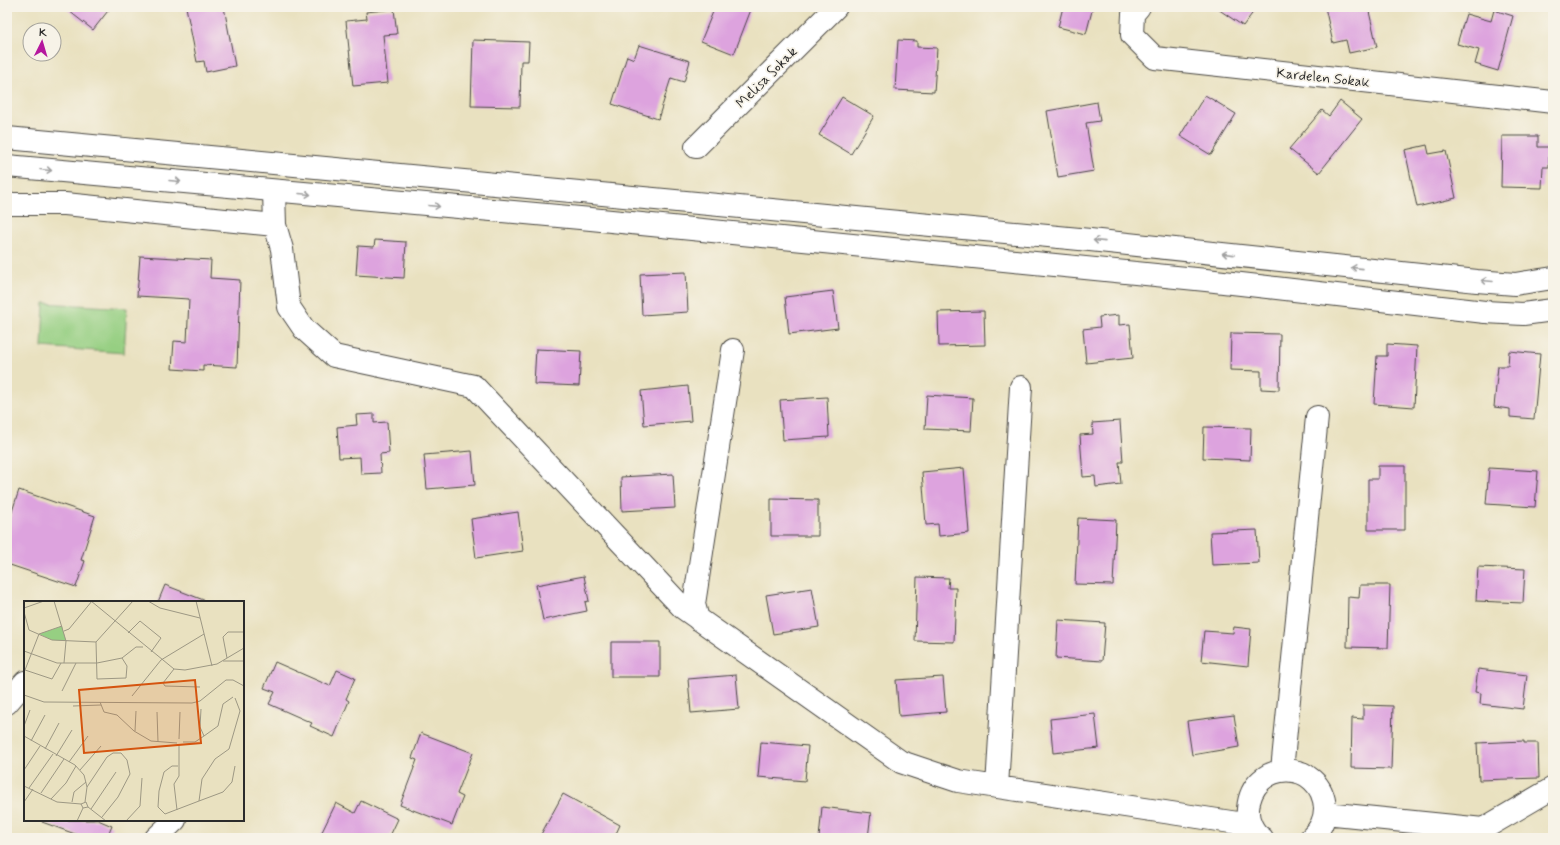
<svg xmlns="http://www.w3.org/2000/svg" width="1560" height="845" font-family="Mynerve,sans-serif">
	<rect width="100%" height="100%" fill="#f7f3e8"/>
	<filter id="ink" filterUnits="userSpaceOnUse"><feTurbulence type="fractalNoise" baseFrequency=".025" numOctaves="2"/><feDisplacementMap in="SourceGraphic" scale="8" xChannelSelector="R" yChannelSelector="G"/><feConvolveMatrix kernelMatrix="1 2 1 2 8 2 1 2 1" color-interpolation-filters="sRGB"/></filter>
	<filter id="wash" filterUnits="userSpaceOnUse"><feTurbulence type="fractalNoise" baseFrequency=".012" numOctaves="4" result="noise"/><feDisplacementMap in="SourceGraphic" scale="16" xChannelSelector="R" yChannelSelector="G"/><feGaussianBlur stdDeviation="0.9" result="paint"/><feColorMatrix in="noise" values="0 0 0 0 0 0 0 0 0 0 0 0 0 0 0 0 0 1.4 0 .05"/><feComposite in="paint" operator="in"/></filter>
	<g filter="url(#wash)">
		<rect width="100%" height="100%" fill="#e9e1c0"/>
		<path fill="#96cf82" stroke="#607d56" d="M 44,303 L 127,308 L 124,353 L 42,347 Z"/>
		<g id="blocks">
			<path fill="#dda3de" d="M 64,7 L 111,7 L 93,30 Z
				M 186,7 L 224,7 L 235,66 L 206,72 L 204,61 L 197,62 Z
				M 715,7 L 752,7 L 734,54 L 701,41 Z
				M 1063,7 L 1093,7 L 1086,34 L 1058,27 Z
				M 1215,7 L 1257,7 L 1243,26 Z
				M 1325,7 L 1368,7 L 1377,47 L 1349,53 L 1346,40 L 1333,43 Z
				M 394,9 L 397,34 L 383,35 L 388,83 L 353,86 L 346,21 L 367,19 L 366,12 Z
				M 1494,10 L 1513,16 L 1498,71 L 1475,64 L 1479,50 L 1457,44 L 1466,14 L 1491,21 Z
				M 473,40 L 529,42 L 528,61 L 521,61 L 520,107 L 471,106 Z
				M 898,40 L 917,41 L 917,47 L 937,48 L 934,92 L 895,90 Z
				M 639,45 L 690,61 L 684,82 L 671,78 L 658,119 L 612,104 L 627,56 L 634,59 Z
				M 1205,95 L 1236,114 L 1211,155 L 1180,136 Z
				M 842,97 L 874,116 L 851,154 L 819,135 Z
				M 1340,101 L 1362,119 L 1319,173 L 1289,149 L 1322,110 L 1329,116 Z
				M 1097,102 L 1100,121 L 1086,123 L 1094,171 L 1058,177 L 1047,111 Z
				M 1502,136 L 1538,136 L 1538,147 L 1549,147 L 1549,167 L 1543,167 L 1542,188 L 1501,187 Z
				M 1427,145 L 1429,154 L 1446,151 L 1456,198 L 1417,207 L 1405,150 Z
				M 375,240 L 406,242 L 404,278 L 356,275 L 358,246 L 374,247 Z
				M 140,256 L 211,260 L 210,278 L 240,280 L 237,367 L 203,365 L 203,371 L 172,369 L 174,341 L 187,342 L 189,299 L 137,296 Z
				M 686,272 L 688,312 L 642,315 L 640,274 Z
				M 833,291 L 838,328 L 789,334 L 785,297 Z
				M 984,311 L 985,345 L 939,346 L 938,312 Z
				M 1119,315 L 1119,325 L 1130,324 L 1133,358 L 1086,363 L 1083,329 L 1100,327 L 1099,317 Z
				M 1231,333 L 1280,334 L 1279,390 L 1261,389 L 1261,371 L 1230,370 Z
				M 1387,344 L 1417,346 L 1414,407 L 1374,404 L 1377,356 L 1387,356 Z
				M 536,349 L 581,351 L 579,386 L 534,384 Z
				M 1509,351 L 1540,354 L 1534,419 L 1510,417 L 1510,409 L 1494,407 L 1498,366 L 1508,366 Z
				M 688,386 L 691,421 L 644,425 L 641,391 Z
				M 927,395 L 973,398 L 971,431 L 925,429 Z
				M 827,397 L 829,437 L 783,440 L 780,400 Z
				M 374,414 L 374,423 L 387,422 L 389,453 L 380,454 L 381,473 L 361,474 L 360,457 L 339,458 L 337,427 L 357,425 L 356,415 Z
				M 1120,421 L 1123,462 L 1119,462 L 1121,484 L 1096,487 L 1095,476 L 1083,477 L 1080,435 L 1093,434 L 1092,423 Z
				M 1204,427 L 1251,428 L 1250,460 L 1203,458 Z
				M 472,451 L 475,485 L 427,489 L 424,455 Z
				M 1378,466 L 1405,466 L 1405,530 L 1368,530 L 1368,479 L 1378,479 Z
				M 964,468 L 969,533 L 939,536 L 938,524 L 926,525 L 922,472 Z
				M 1489,468 L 1538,471 L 1535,507 L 1486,504 Z
				M 673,474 L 675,508 L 622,511 L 621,477 Z
				M 19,490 L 95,516 L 81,560 L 85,561 L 76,587 L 7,564 L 7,527 Z
				M 771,499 L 818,500 L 818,536 L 771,536 Z
				M 518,512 L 523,551 L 476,558 L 471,519 Z
				M 1078,518 L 1116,520 L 1113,585 L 1075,584 Z
				M 1257,530 L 1259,563 L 1212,565 L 1210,532 Z
				M 1478,567 L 1525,569 L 1523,603 L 1476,601 Z
				M 584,576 L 589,601 L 585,602 L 587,611 L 543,620 L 536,585 Z
				M 917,577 L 949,578 L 948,588 L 956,588 L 954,642 L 915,641 Z
				M 165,585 L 206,601 L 205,602 L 158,602 Z
				M 1360,585 L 1390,585 L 1388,648 L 1347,647 L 1348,597 L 1359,598 Z
				M 812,588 L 819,627 L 773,634 L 766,595 Z
				M 1058,620 L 1105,623 L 1102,661 L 1056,658 Z
				M 1234,627 L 1251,629 L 1248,666 L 1201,661 L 1204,631 L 1233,633 Z
				M 611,642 L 660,642 L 660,677 L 611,677 Z
				M 275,662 L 330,686 L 337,670 L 355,678 L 346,699 L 349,701 L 334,737 L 310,726 L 312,723 L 269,704 L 275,692 L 264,688 Z
				M 1478,669 L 1527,675 L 1523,709 L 1480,704 L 1481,693 L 1475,692 Z
				M 736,675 L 739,709 L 691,713 L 688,679 Z
				M 943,677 L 946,712 L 899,716 L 896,680 Z
				M 1363,705 L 1393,706 L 1391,769 L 1351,768 L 1352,718 L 1363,719 Z
				M 1095,714 L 1099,748 L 1053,753 L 1050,719 Z
				M 1234,715 L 1239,747 L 1192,755 L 1187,721 Z
				M 421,733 L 473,753 L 457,794 L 463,797 L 452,825 L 400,805 L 417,760 L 412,758 Z
				M 1524,741 L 1524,743 L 1538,743 L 1539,778 L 1479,780 L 1477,743 Z
				M 761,742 L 808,746 L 805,781 L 758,777 Z
				M 563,794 L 620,825 L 614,838 L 539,838 Z
				M 361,801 L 398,819 L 389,838 L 319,838 L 336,803 L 355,813 Z
				M 822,807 L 871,813 L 868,838 L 819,838 Z
				M 42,820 L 98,820 L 112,826 L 107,838 L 86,838 L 42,822 Z"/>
		</g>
	</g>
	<g filter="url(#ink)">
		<use href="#blocks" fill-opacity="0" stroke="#484641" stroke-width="1"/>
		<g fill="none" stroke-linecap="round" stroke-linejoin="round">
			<defs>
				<path id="minor" d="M 1139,7 L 1133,14 L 1132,35 L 1155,58 L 1553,102
					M 696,147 L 836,7
					M 274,191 L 275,225 L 282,249 L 289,307 L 304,329 L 334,356 L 474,386 L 683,608 L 901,762 L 958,781 L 1251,825
					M 7,204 L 65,204 L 275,225
					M 698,619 L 694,604 L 733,350
					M 7,703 L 25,682
					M 1282,770 L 1317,417
					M 997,787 L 1021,387
					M 1325,813 L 1483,829 L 1553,788
					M 156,838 L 175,820
					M 1262,838 C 1253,833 1247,819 1248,809 C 1252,758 1322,758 1325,808 C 1325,819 1320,830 1311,838"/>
				<path id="secondary" d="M 7,138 L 1090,240 L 1477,281 L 1515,284 L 1553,278
					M 7,166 L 591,219 L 1206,280 L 1485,312 L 1523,314 L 1553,310"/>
			</defs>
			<use href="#minor" stroke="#484641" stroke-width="24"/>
			<use href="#secondary" stroke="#484641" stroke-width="24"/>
			<use href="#minor" stroke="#fff" stroke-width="22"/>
			<use href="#secondary" stroke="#fff" stroke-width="22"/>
		</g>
		<defs><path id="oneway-shaft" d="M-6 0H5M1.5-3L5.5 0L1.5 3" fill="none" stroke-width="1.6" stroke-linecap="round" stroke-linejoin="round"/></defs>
		<g stroke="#a0a0a0">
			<use href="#oneway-shaft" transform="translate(46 170) rotate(5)"/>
			<use href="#oneway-shaft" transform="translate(175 181) rotate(5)"/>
			<use href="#oneway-shaft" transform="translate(305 194) rotate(5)"/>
			<use href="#oneway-shaft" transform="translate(434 206) rotate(5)"/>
			<use href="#oneway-shaft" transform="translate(1099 241) rotate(-174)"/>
			<use href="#oneway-shaft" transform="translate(1228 254) rotate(-174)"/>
			<use href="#oneway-shaft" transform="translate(1357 268) rotate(-174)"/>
			<use href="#oneway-shaft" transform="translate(1487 281) rotate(-175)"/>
		</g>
	</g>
	<g text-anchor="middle" stroke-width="3.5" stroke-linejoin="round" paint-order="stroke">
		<g font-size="14" fill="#2b2b2b" stroke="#f7f3e8">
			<text transform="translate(766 77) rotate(-45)" y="5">Melisa Sokak</text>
			<text transform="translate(1323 77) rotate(6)" y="5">Kardelen Sokak</text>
		</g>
	</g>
	<g transform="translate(24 601)">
		<rect width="220" height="220" fill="#e9e1c0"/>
		<path d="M 38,25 L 42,40 L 28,39 L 15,33 Z" fill="#96cf82"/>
		<path fill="none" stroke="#9d9884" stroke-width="1" d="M 30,0 L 42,40 L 40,62M 67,0 L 150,68 L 161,69 L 193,63 L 220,47M 124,0 L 136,7 L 176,17M 172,0 L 188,65M 0,7 L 20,0M 0,11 L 5,29 L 28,39 L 72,41 L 109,0M 40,30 L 45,28 L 68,0M 104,32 L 116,20 L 137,37 L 127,51M 72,41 L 73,78 L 102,77 L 103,65 L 98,57M 0,50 L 33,62 L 73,62 L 98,57 L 112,46 L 119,46M 203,57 L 199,36 L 204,31 L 220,31M 199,60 L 220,60M 37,62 L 28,78 L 1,69 L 15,33 L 38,25M 150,68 L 139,82 L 141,85 L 176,86M 38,90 L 52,62M 0,94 L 20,101 L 168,102 L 176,100 L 202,79 L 209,79 L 220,85M 108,95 L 137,59 L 180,33M 76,101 L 80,111 L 93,114 L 110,130 L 127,140 L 153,142M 49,105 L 77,104M 133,111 L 134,141M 0,125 L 6,109M 111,130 L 112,110M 0,135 L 51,164 L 60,174 L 63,186 L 61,201M 180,135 L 194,125 L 199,103 L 209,96M 155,138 L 156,111M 7,140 L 21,114M 159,141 L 171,141 L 180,135 L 176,126 L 177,108M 21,148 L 35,122M 32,155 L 48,129M 45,161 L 64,135M 154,165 L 148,165 L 140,171 L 135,190 L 134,206 L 141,213 L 175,200 L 178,178 L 191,158 L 205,148 L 216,110 L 211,97M 0,169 L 16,145M 56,169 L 77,145M 0,185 L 33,201 L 57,203M 63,186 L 83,156 L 89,152 L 97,152 L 103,159 L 106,173 L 94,196 L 78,216M 5,187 L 29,153M 17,192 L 40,158M 27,198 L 42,182 L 52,165M 175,200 L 199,191 L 208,181 L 211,165M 0,201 L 9,188M 48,201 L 50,191 L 62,181M 64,206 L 59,207 L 57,203 L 62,201 L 64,206 L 82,220M 67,208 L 92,171M 153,209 L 150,183 L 155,175 L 155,144M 53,220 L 59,207M 102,220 L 116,205 L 118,177"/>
		<path fill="#d5540f" fill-opacity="0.15" stroke="#d5540f" stroke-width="2" d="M 171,79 L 177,142 L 60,152 L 55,89 Z"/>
		<rect width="220" height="220" fill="none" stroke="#2b2b2b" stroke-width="2"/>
	</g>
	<rect width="1560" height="845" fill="none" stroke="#f7f3e8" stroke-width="24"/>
	<g transform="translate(42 42) rotate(5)"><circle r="19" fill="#f7f3e8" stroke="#a5a39c"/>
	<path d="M0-3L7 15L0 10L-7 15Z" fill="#b5179e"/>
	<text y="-6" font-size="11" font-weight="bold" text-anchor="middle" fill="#2b2b2b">K</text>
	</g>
</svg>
